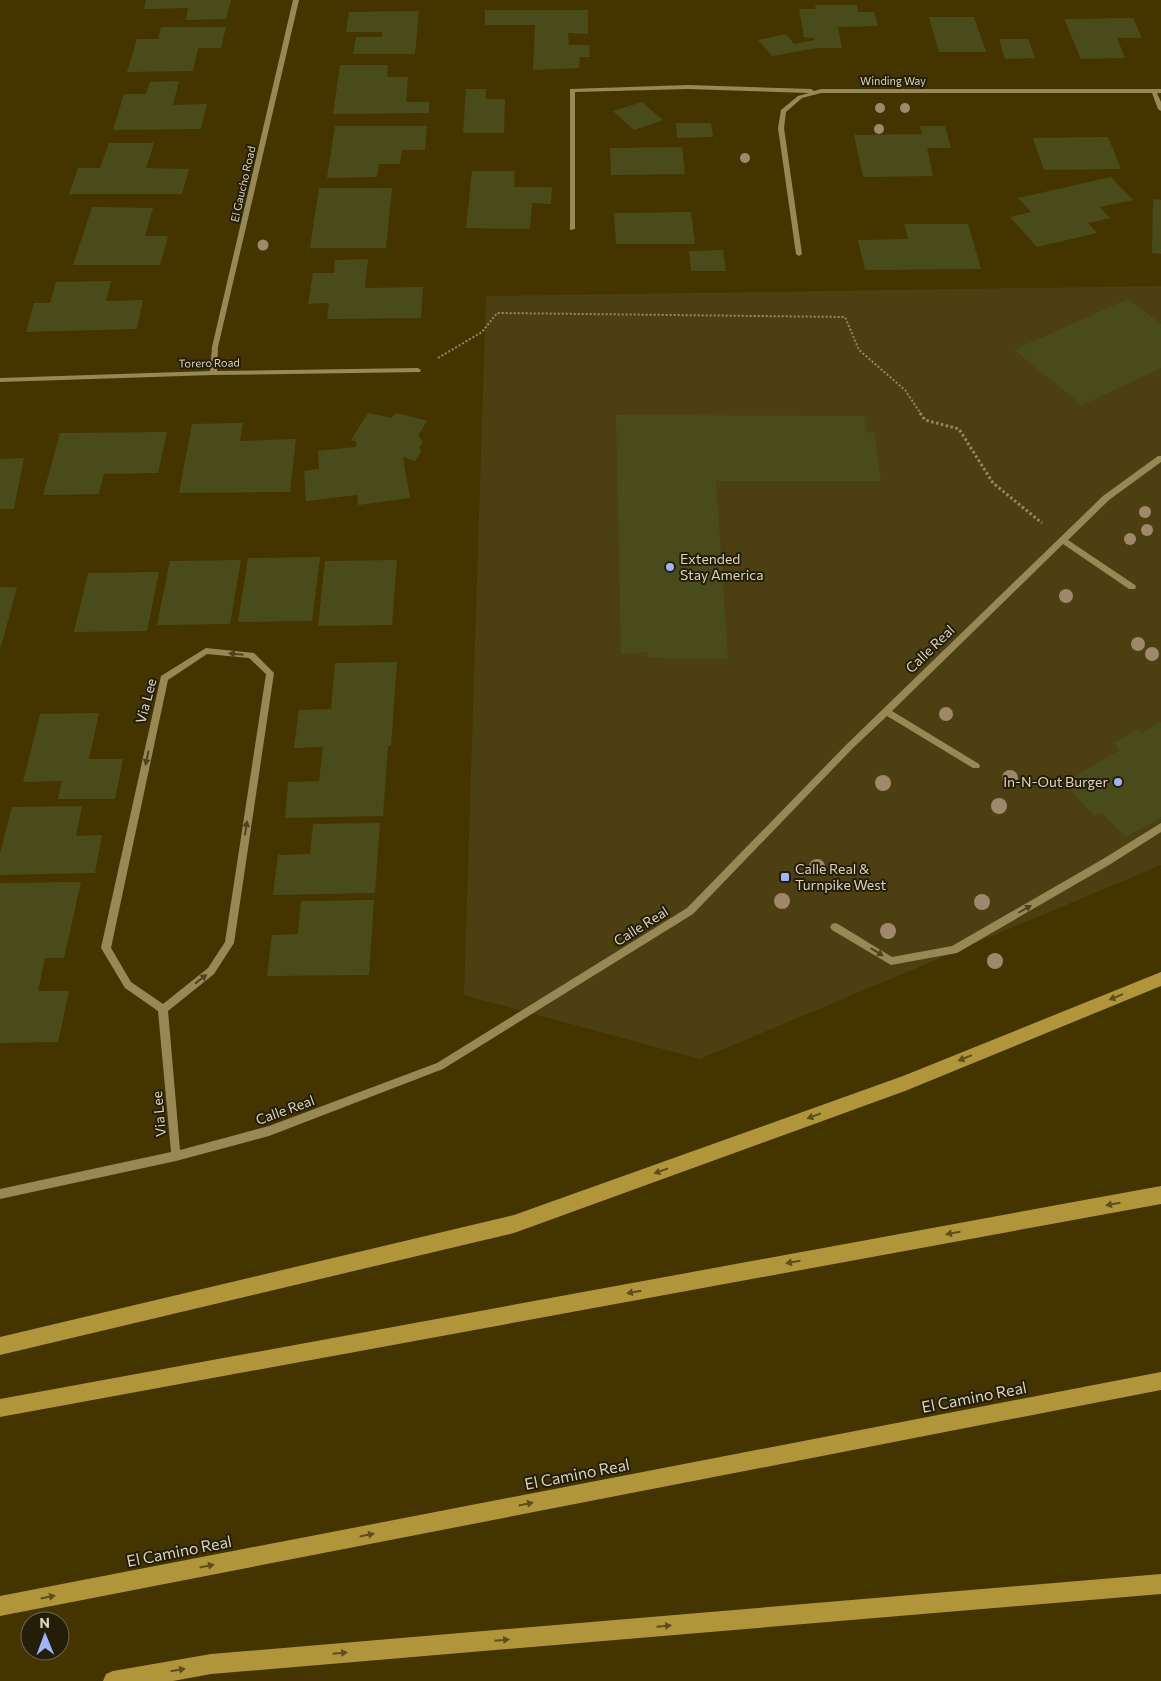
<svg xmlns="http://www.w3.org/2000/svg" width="1161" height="1681" font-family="Commissioner,sans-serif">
	<rect width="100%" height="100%" fill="#443500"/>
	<path fill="#4c3f11" d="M 1161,286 L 1161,865 L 700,1059 L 464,995 L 486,296 Z"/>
	<path fill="#494c1a" d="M 146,0 L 231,0 L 226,19 L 186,20 L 188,8 L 144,9 Z
		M 815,5 L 857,5 L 858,12 L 874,12 L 878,26 L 838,27 L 842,48 L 817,48 L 772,56 L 758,40 L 786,34 L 794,44 L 815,40 L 814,38 L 804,37 L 799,9 L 816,9 Z
		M 485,10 L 588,10 L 588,34 L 568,33 L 569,45 L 589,45 L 590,57 L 580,57 L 579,68 L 533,70 L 535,25 L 485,25 Z
		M 419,11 L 415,54 L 353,54 L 356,37 L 382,37 L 382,32 L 346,32 L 349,12 Z
		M 929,17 L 974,17 L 986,52 L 939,52 Z
		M 1133,18 L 1142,38 L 1117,38 L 1125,58 L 1081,59 L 1064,19 Z
		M 161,27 L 226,27 L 221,48 L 198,48 L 193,71 L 127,72 L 137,39 L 158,39 Z
		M 999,39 L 1028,39 L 1035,58 L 1005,59 Z
		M 340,65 L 388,65 L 387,77 L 408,77 L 406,102 L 429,102 L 429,113 L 333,114 Z
		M 179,81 L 173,105 L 207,104 L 201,129 L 113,130 L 124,94 L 146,94 L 150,82 Z
		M 466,89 L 486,89 L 486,99 L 505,99 L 504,133 L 463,133 Z
		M 642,102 L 663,120 L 634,130 L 613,111 Z
		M 676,123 L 711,123 L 713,137 L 677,138 Z
		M 335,126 L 427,126 L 425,150 L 402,150 L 400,164 L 379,164 L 377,177 L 327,178 Z
		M 920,126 L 945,126 L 951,148 L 927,148 L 933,176 L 863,177 L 854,135 L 922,134 Z
		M 1108,137 L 1121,169 L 1044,170 L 1033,138 Z
		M 109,143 L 154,143 L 146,168 L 189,169 L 182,194 L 69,194 L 78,168 L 100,168 Z
		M 682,147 L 685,174 L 611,175 L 610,148 Z
		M 472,171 L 515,171 L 514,187 L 552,187 L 551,204 L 532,203 L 530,229 L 466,228 Z
		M 1111,177 L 1133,200 L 1100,207 L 1110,218 L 1088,223 L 1097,233 L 1037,247 L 1010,217 L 1031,212 L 1018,198 Z
		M 319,188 L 392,188 L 386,248 L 310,248 Z
		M 1153,199 L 1161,200 L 1161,254 L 1152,253 Z
		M 92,207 L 153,208 L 145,236 L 168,236 L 160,265 L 73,265 Z
		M 691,212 L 695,244 L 616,244 L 614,213 Z
		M 904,224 L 968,224 L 981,269 L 865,270 L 858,240 L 908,239 Z
		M 723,250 L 726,271 L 691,271 L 689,251 Z
		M 368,259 L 365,288 L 423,287 L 421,318 L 327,319 L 329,303 L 308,304 L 313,273 L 334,273 L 335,260 Z
		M 111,281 L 106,301 L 143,300 L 137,329 L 26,332 L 34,303 L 50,303 L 56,282 Z
		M 1128,299 L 1161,324 L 1161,368 L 1082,405 L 1014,350 Z
		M 368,413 L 391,418 L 397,413 L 427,421 L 418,436 L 423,442 L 419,448 L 422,450 L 415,461 L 403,457 L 410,498 L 358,505 L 357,495 L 306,501 L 304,471 L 319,469 L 318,451 L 355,447 L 357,442 L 351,440 Z
		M 616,415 L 864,416 L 867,433 L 874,432 L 881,481 L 716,481 L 728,659 L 648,658 L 647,652 L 621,654 Z
		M 243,423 L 240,441 L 296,439 L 290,492 L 179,493 L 192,424 Z
		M 167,432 L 158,473 L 104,474 L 99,494 L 43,495 L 60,433 Z
		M 24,458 L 14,509 L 0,509 L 0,459 Z
		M 320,557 L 312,621 L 238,622 L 248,558 Z
		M 241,560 L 230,624 L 157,625 L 170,561 Z
		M 397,560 L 392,625 L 318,626 L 325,561 Z
		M 159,572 L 147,631 L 74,632 L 88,573 Z
		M 0,587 L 17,587 L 1,647 L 0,647 Z
		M 397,662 L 391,746 L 388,746 L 383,816 L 285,818 L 288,782 L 319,781 L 323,747 L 294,748 L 299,710 L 331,709 L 335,663 Z
		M 99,713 L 89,759 L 123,759 L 115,799 L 58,799 L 62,781 L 23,782 L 40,714 Z
		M 1161,722 L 1161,818 L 1126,837 L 1102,813 L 1094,816 L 1070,790 L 1078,786 L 1071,778 L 1120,750 L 1113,743 L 1137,730 L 1141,733 Z
		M 82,806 L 76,836 L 102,835 L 95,873 L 0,875 L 0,853 L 12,807 Z
		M 380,823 L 375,893 L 273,895 L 278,855 L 310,854 L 313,824 Z
		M 81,882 L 64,958 L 45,958 L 38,991 L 69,991 L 58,1042 L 0,1043 L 0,883 Z
		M 374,900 L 369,975 L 267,976 L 272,935 L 298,934 L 301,901 Z"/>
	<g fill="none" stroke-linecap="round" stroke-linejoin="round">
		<path stroke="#958963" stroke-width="2" stroke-dasharray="2 2" stroke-linecap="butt" d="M 438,358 L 482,332 L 497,313 L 845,317 L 859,350 L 905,390 L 921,414"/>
		<path stroke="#958963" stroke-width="3" stroke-dasharray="2.5 2.5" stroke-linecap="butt" d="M 920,413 L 925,420 L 959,429 L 993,483 L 1042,523"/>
		<path fill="#988856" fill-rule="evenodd" d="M 293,0 L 299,0 L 218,347 L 217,371 L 418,368 L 421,370 L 420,372 L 213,375 L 0,382 L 0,378 L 210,371 L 212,347 Z
			M 688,85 L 811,89 L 814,91 L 821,89 L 1161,89 L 1161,93 L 1157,93 L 1161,102 L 1161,111 L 1158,109 L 1152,93 L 821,93 L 802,98 L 786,112 L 784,128 L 802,254 L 799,256 L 796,254 L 778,128 L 781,110 L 798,96 L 809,93 L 688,89 L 575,92 L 575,229 L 570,230 L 570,89 Z
			M 1158,456 L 1161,456 L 1161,462 L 1109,500 L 1068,540 L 1135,585 L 1136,587 L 1135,589 L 1129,589 L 1063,544 L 892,711 L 979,764 L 980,766 L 979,768 L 973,768 L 887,716 L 853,748 L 693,914 L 443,1069 L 269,1136 L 176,1161 L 0,1199 L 0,1189 L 171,1152 L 158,1011 L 125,988 L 101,948 L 161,676 L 206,648 L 254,653 L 274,673 L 234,943 L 214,974 L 168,1011 L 180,1150 L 269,1126 L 437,1063 L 687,908 L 847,744 L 1103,496 ZM 207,654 L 249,658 L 266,674 L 225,942 L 208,968 L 163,1004 L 131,982 L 111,948 L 168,680 Z
			M 1161,823 L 1161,832 L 1109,865 L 957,953 L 891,965 L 832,930 L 830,927 L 832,924 L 835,923 L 838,924 L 892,957 L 952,946 L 1103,859 Z"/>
		<path fill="#b0953b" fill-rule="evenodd" d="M 1161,972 L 1161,986 L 905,1091 L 514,1233 L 0,1355 L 0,1337 L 514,1215 L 903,1076 Z
			M 1161,1186 L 1161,1204 L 0,1417 L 0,1399 Z
			M 1161,1372 L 1161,1390 L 0,1616 L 0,1596 Z
			M 1161,1574 L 1161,1594 L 211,1674 L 173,1681 L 103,1681 L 106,1674 L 113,1671 L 211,1654 Z"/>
	</g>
	<g fill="#a0886c">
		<circle cx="880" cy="108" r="5"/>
		<circle cx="905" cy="108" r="5"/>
		<circle cx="879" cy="129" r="5"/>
		<circle cx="745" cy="158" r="5"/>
		<circle cx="263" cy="245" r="5.5"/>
		<circle cx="1145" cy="512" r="6"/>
		<circle cx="1147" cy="530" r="6"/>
		<circle cx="1130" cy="539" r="6"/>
		<circle cx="1066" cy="596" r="7"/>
		<circle cx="1138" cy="644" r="7"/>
		<circle cx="1152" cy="654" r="7"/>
		<circle cx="946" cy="714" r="7"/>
		<circle cx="1010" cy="778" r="8"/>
		<circle cx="883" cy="783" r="8"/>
		<circle cx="999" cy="806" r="8"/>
		<circle cx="817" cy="867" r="8"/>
		<circle cx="782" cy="901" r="8"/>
		<circle cx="982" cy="902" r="8"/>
		<circle cx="888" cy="931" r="8"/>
		<circle cx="995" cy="961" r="8"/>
	</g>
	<defs><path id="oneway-solid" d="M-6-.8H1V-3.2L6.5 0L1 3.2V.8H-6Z" transform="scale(1.25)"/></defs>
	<g fill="#4d4324">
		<use href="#oneway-solid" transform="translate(236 654) rotate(-175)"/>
		<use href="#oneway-solid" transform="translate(147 758) rotate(102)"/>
		<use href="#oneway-solid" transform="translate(246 828) rotate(-81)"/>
		<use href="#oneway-solid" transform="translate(1025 909) rotate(-30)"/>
		<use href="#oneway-solid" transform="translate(877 952) rotate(31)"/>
		<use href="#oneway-solid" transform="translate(201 979) rotate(-38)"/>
	</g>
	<g fill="#5c4e1d">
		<use href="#oneway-solid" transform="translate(1116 997) rotate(158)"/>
		<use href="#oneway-solid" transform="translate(965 1058) rotate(158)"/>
		<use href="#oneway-solid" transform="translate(814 1116) rotate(160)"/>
		<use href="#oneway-solid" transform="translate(661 1171) rotate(160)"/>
		<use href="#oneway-solid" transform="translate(1113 1204) rotate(170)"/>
		<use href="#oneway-solid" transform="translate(953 1233) rotate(170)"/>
		<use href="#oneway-solid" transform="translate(793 1262) rotate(170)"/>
		<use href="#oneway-solid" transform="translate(634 1292) rotate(170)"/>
		<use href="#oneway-solid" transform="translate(526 1504) rotate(-11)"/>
		<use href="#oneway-solid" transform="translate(367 1535) rotate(-11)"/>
		<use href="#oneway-solid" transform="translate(207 1566) rotate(-11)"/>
		<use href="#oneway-solid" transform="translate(48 1597) rotate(-11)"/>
		<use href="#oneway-solid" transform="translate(664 1626) rotate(-5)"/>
		<use href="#oneway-solid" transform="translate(502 1640) rotate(-5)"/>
		<use href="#oneway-solid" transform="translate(340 1653) rotate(-5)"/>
		<use href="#oneway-solid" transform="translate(178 1670) rotate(-10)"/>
	</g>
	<g fill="#a0b3fd" stroke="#241e09" stroke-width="2">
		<circle cx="670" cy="567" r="5"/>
		<circle cx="1118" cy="782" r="5"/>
		<rect x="780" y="872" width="10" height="10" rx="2.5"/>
	</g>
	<g text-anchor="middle" stroke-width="4" stroke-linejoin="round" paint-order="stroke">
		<g font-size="11" fill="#dbd3ba" stroke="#241e09">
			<text x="893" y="85">Winding Way</text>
			<text transform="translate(243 184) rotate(-77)" y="4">El Gaucho Road</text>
			<text transform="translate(209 363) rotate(-1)" y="4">Torero Road</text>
		</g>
		<g font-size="14" fill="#dbd3ba" stroke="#241e09" text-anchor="start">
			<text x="680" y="564">Extended<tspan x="680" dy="16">Stay America</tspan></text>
			<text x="1108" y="787" text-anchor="end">In-N-Out Burger</text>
			<text x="795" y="874">Calle Real &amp;<tspan x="795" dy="16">Turnpike West</tspan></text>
		</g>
		<g font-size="14" fill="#dbd3ba" stroke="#241e09">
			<text transform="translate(930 649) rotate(-44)" y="5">Calle Real</text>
			<text transform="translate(146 701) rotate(-75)" y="5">Via Lee</text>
			<text transform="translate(641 926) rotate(-32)" y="5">Calle Real</text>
			<text transform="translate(285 1110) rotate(-20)" y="5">Calle Real</text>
			<text transform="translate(159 1114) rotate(-95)" y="5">Via Lee</text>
		</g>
		<g font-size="16" fill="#dbd3ba" stroke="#241e09">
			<text transform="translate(974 1397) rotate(-11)" y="6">El Camino Real</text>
			<text transform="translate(577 1474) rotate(-11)" y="6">El Camino Real</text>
			<text transform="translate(179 1551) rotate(-11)" y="6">El Camino Real</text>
		</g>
	</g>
	<g transform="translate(45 1636) rotate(359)"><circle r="24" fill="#241e09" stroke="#6d6650"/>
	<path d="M0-4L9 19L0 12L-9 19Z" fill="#a0b3fd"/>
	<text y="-8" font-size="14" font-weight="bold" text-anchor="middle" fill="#dbd3ba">N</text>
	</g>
</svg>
